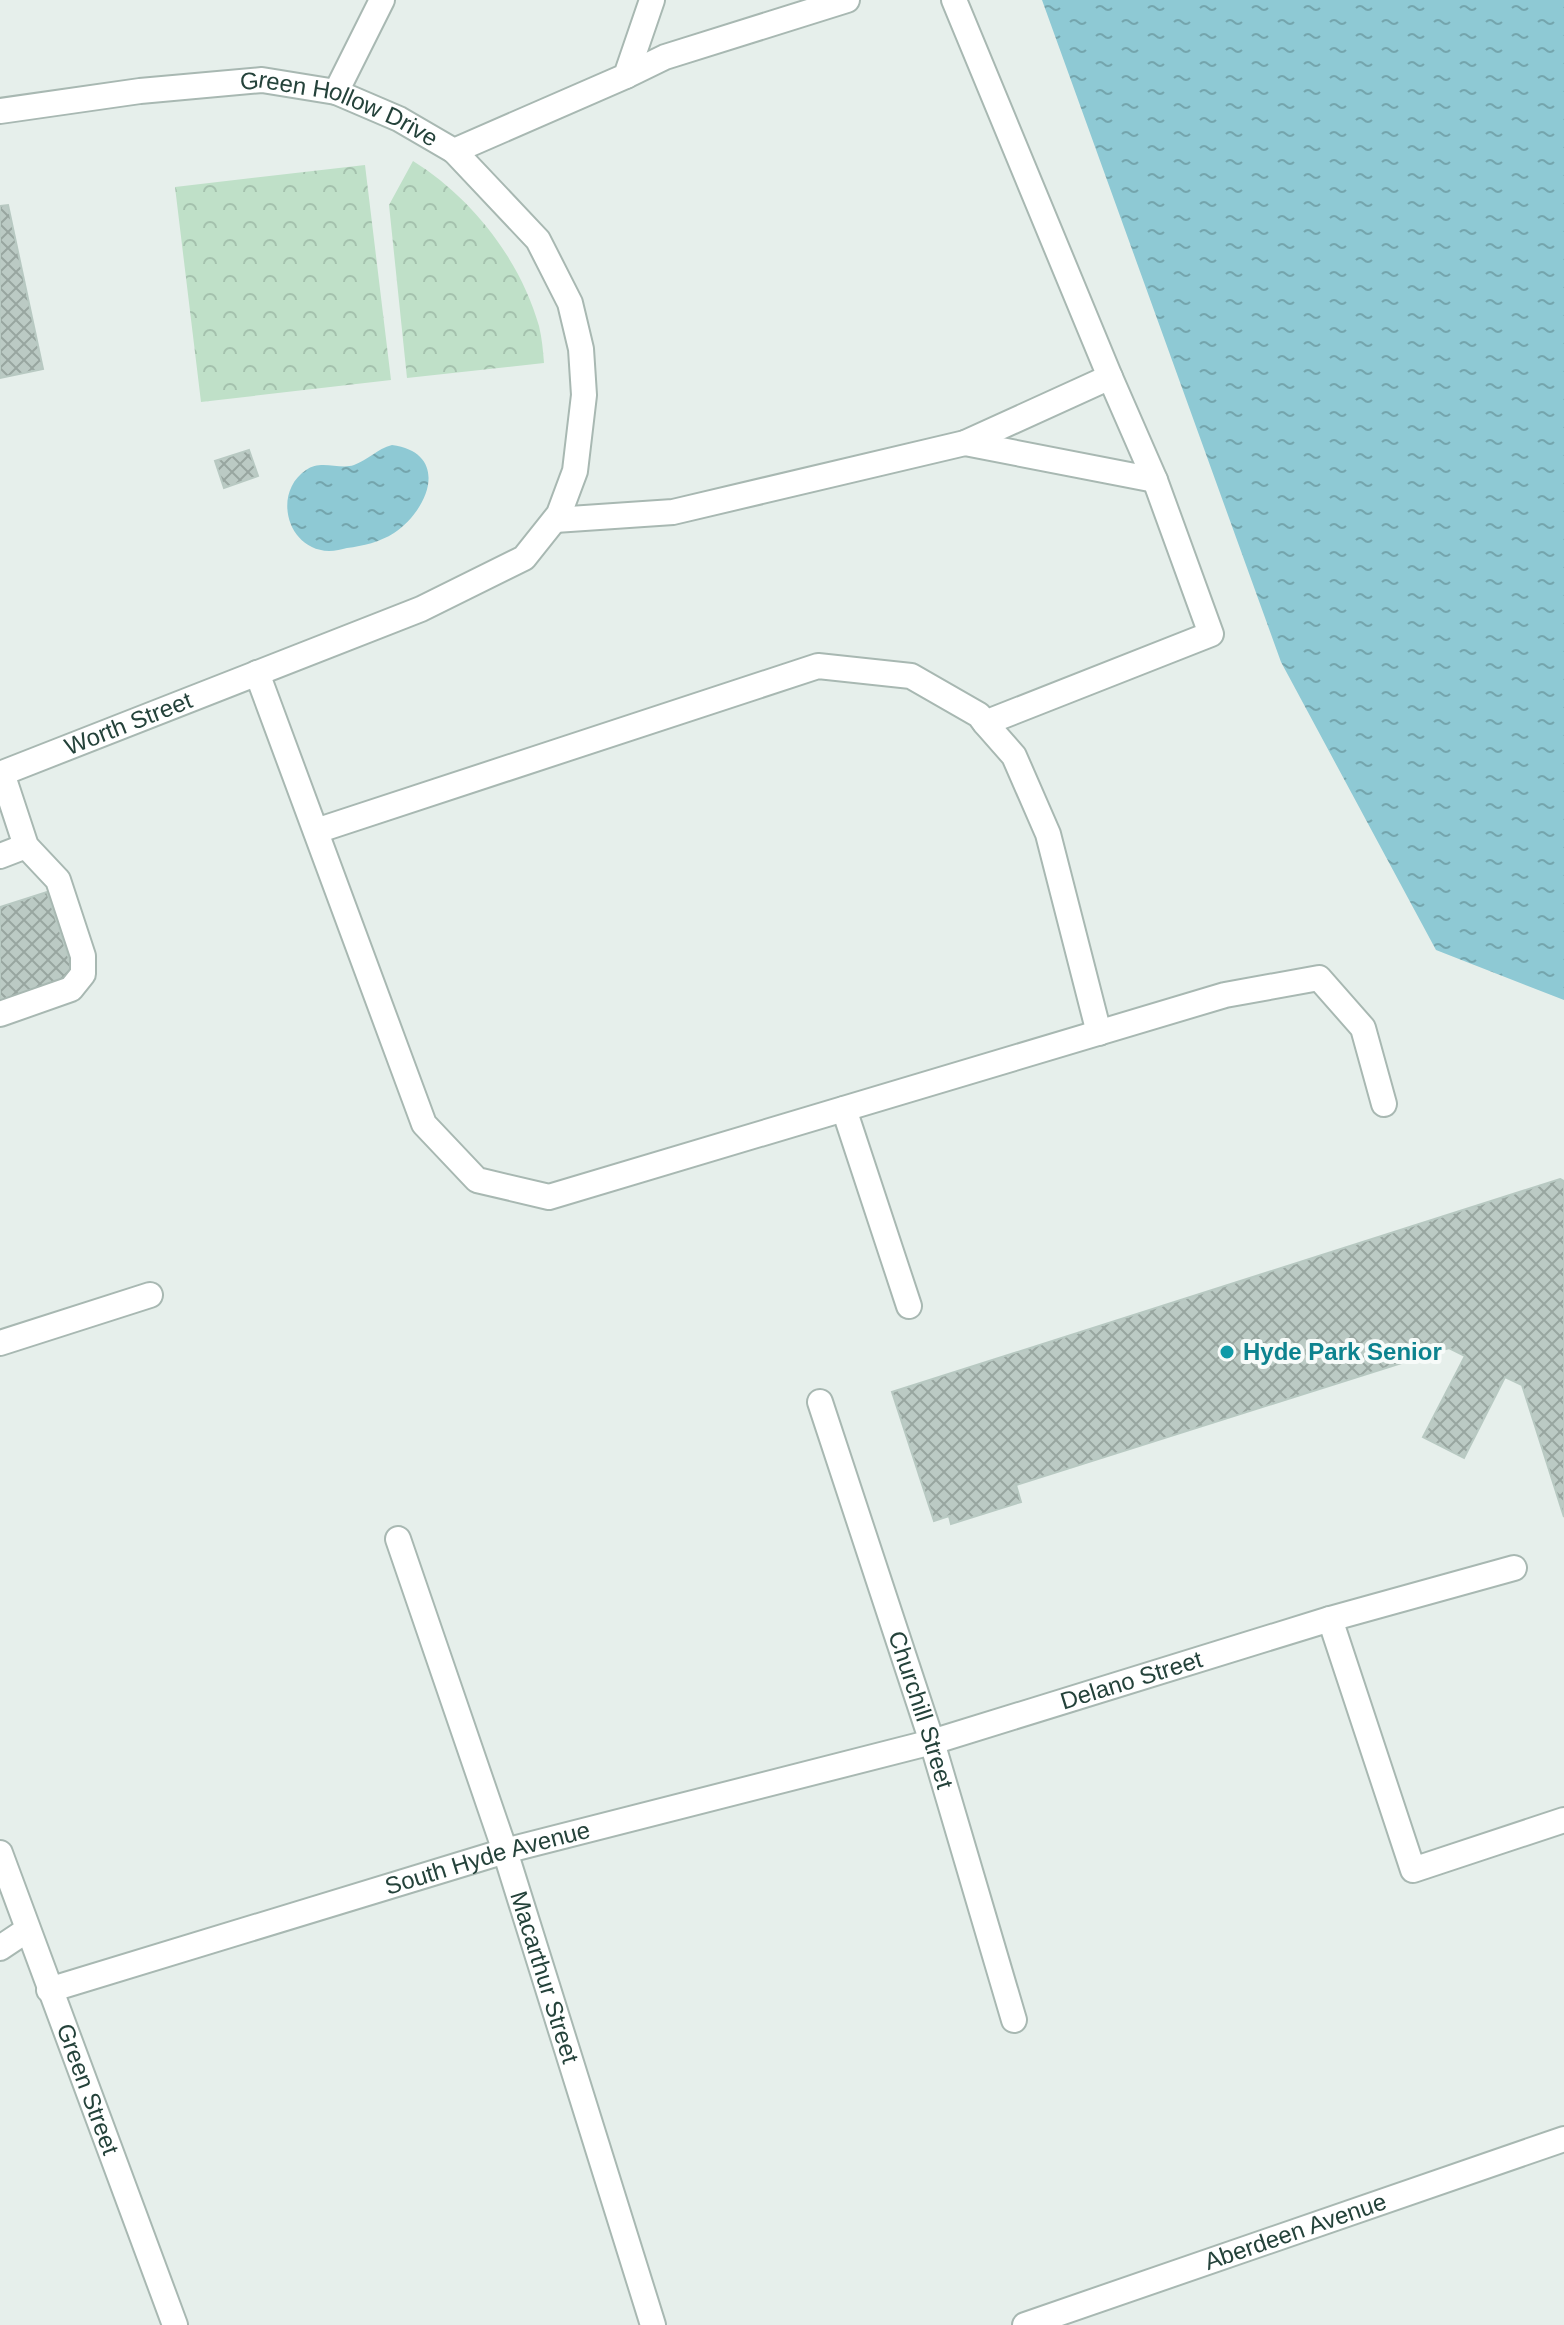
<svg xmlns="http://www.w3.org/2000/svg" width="1564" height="2325" font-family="Helvetica,sans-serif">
	<defs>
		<pattern id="park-crowns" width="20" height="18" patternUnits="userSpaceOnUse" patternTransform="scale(2)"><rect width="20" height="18" fill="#bfe0c8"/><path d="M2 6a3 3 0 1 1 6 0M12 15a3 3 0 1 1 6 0" fill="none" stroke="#a4c1ad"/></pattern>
		<pattern id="water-ripples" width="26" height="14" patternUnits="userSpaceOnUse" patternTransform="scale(2)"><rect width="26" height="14" fill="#8ec9d4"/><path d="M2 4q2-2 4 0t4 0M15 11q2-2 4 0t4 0" fill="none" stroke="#74a5ad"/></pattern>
		<pattern id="building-cross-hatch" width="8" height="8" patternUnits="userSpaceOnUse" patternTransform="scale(2)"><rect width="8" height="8" fill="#bbcac4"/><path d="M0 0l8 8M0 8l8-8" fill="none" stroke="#98a6a0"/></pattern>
	</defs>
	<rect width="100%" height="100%" fill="#e6efeb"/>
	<path fill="url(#park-crowns)" d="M 413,161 C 471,197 520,259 539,326 C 542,338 543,351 544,363 L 407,378 L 389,205 Z
		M 365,165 L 391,380 L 201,402 L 175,187 Z"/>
	<path fill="url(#water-ripples)" d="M 1042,0 L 1564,0 L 1564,1000 L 1436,950 L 1281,662 Z
		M 392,445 C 450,453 430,509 394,533 C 380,542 363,546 347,548 C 342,549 335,551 329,551 C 287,550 272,493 306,470 C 321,459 339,470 354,465 C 368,460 377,449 392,445 Z"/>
	<path fill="url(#building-cross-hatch)" stroke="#b8c9c2" stroke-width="2" d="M 8,205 L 43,369 L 0,378 L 0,206 Z
		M 249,450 L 258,476 L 224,488 L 215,461 Z
		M 47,892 L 75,977 L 0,1002 L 0,907 Z
		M 1560,1179 L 1564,1181 L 1564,1517 L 1522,1385 L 1505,1377 L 1464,1458 L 1423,1437 L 1465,1356 L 1449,1348 L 1016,1485 L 1021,1502 L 951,1524 L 949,1516 L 934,1521 L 892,1392 Z"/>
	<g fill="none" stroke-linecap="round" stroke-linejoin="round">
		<defs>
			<g id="minor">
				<path d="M 626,76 L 665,57 L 847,0"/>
				<path d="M 336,92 L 382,0"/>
				<path id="s1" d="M 0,111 L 140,91 L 262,80 L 336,92 L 399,119 L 454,151 L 626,76 L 652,0"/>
				<path d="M 965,443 L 1155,480"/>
				<path d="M 555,520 L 673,512 L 965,443 L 1110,377"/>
				<path d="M 257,673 L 424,1124 L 477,1180 L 549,1197 L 1225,995 L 1319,978 L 1363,1028 L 1384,1104"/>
				<path d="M 985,723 L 1014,756 L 1048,834 L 1099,1033"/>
				<path id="s2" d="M 0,774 L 421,609 L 524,558 L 559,514 L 575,471 L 584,395 L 581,349 L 570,303 L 538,240 L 454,151"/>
				<path d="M 316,831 L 818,666 L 911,676 L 979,715 L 985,723 L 1211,634 L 1155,480 L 1110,377 L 954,0"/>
				<path d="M 0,856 L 26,846"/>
				<path d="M 0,1014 L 71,989 L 83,974 L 83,956 L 58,880 L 26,846 L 2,773"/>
				<path d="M 844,1109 L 909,1306"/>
				<path d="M 0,1343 L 150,1295"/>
				<path id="s3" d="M 820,1402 L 932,1742 L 1014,2020"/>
				<path id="s4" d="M 398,1539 L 505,1851 L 653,2325"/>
				<path d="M 1330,1619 L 1413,1870 L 1564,1820"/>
				<path id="s5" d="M 0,1853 L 175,2325"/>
				<path d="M 0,1948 L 27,1930"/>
				<path id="s6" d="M 49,1990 L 505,1851 L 932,1742 L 1330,1619 L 1514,1568"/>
				<path id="s7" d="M 1025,2325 L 1564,2139"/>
			</g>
		</defs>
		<use href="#minor" stroke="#a8b8b2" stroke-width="28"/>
		<use href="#minor" stroke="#fff" stroke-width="24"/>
	</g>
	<circle fill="#0f9aa8" stroke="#f7fbf9" stroke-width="3" cx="1227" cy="1352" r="8"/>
	<g text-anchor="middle" stroke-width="8" stroke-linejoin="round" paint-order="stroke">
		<g font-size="24" fill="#24423a" stroke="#f7fbf9">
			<text dy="8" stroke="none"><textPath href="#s1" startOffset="346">Green Hollow Drive</textPath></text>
			<text dy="8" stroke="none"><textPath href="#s2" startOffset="138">Worth Street</textPath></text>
			<text dy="8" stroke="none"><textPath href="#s6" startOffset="1126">Delano Street</textPath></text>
			<text dy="8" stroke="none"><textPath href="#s3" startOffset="324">Churchill Street</textPath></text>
			<text dy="8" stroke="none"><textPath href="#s6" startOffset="458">South Hyde Avenue</textPath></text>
			<text dy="8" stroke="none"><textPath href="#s4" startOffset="462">Macarthur Street</textPath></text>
			<text dy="8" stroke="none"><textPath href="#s5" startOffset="252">Green Street</textPath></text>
			<text dy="8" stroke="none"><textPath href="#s7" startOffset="286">Aberdeen Avenue</textPath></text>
		</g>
		<g font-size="24" font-weight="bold" fill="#0d838f" stroke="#f7fbf9" text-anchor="start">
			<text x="1243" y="1360">Hyde Park Senior</text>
		</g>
	</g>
</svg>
